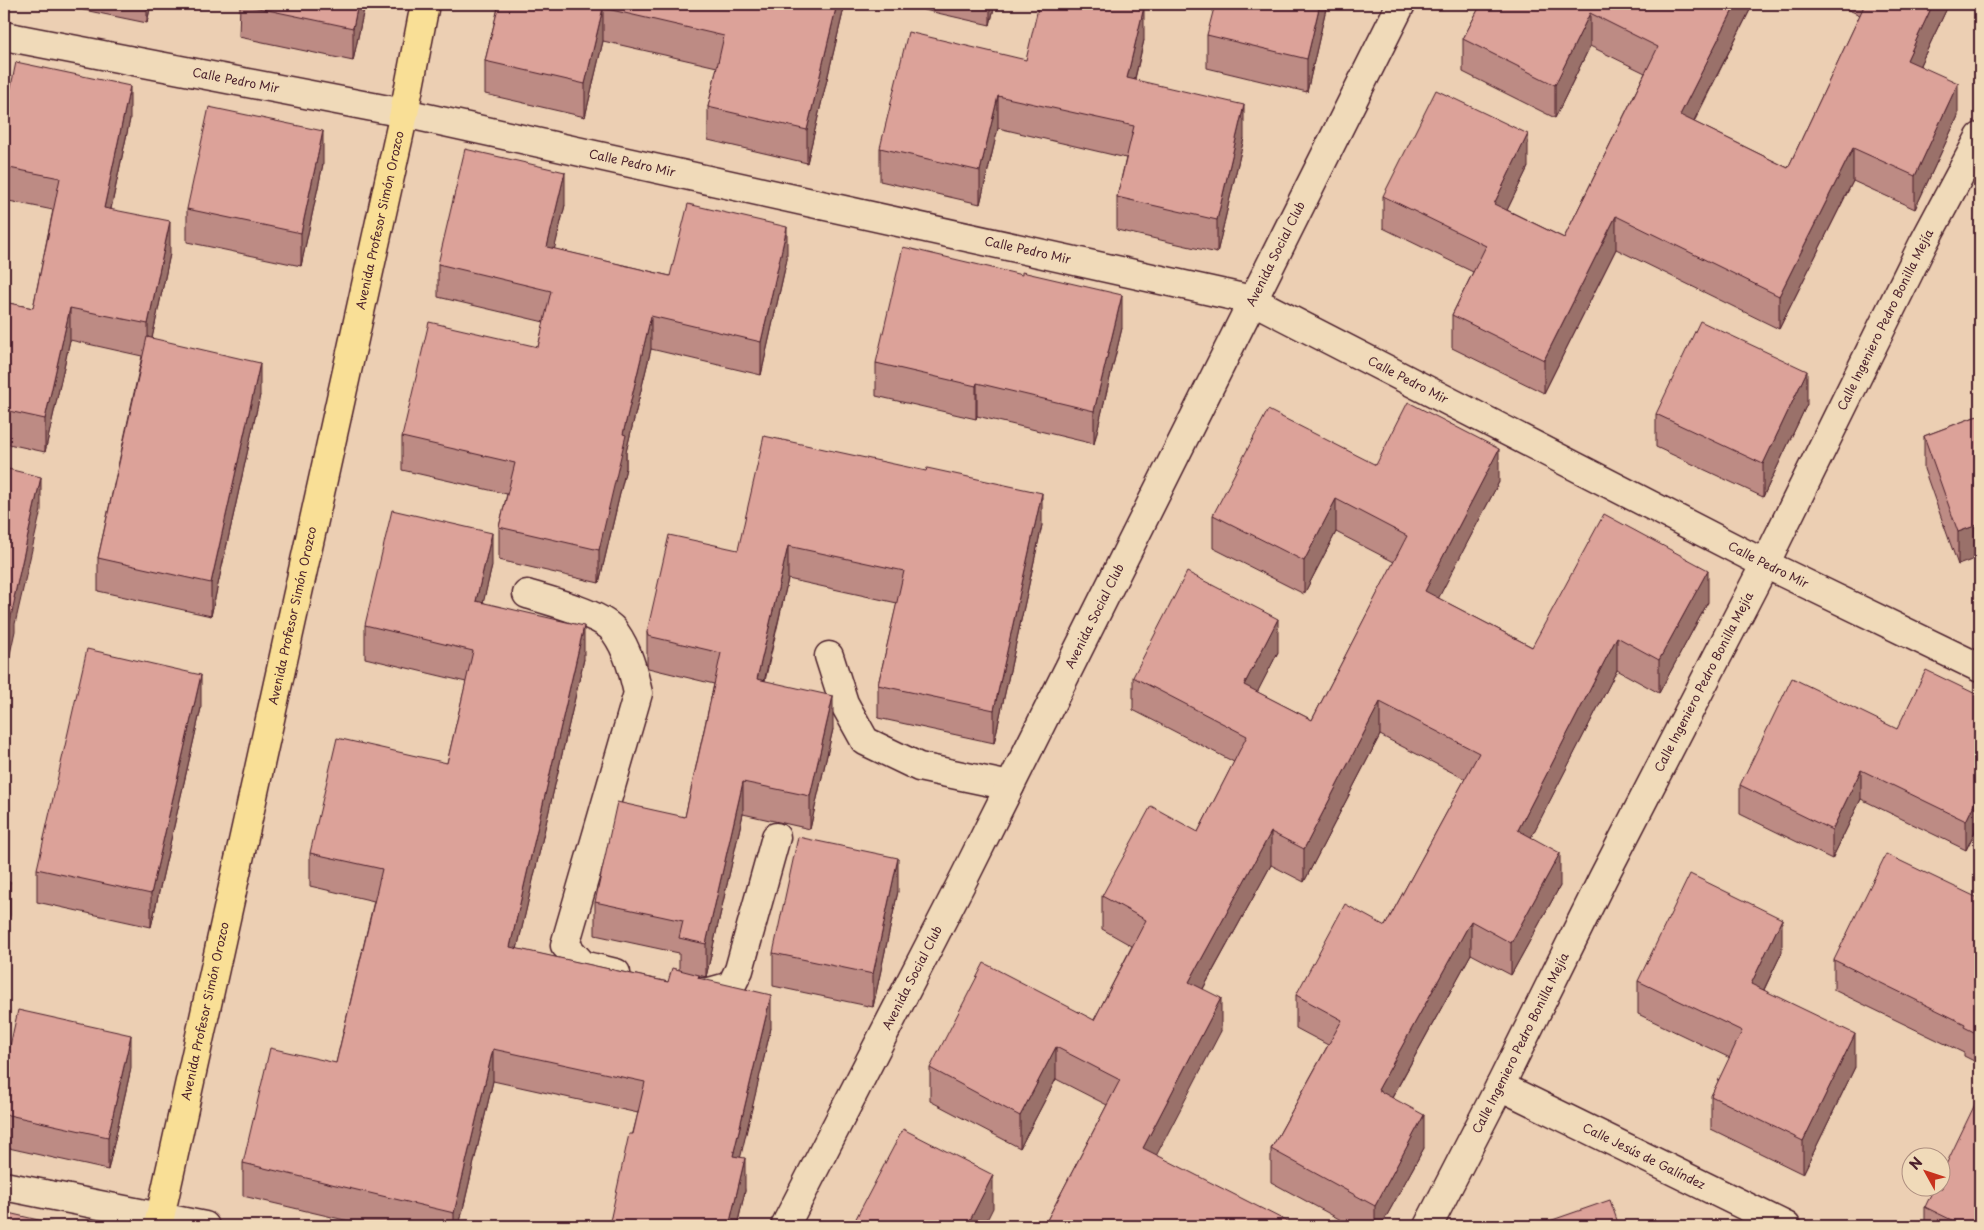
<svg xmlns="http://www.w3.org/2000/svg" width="1984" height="1230" font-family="'Playpen Sans',sans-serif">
	<rect width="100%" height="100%" fill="#eccfb3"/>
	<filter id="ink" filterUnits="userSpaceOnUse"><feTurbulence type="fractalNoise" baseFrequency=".02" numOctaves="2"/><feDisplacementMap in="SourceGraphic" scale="10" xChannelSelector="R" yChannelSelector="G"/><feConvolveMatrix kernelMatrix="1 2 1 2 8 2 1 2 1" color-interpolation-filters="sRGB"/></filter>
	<g filter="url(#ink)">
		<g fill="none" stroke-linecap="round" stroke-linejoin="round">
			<defs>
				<g id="minor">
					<path id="s1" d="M 4,36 L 404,113 L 1252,300 L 1765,564 L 1980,668"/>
					<path d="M 527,594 C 549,601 603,614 615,632 C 628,650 633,671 638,693 L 565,945 L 583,965 L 616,973"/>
					<path d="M 829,656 L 844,703 L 865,741 L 919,767 L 1010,786"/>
					<path d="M 695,991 L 706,993 L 731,986 L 739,970 L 776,837"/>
					<path id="s2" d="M 1500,1086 L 1786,1226"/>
					<path d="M 4,1186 L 205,1226"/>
					<path id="s3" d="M 785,1226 L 965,876 L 1401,4"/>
					<path id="s4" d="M 1428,1226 L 1500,1086 L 1603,878 L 1765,564 L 1923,244 L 1980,137"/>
				</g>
				<g id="major">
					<path id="s5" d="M 158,1226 L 404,113 L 425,4"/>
				</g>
			</defs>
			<use href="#minor" stroke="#4a1f2b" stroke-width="31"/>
			<use href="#major" stroke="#4a1f2b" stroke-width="31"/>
			<use href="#minor" stroke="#f0dab9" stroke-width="28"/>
			<use href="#major" stroke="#f9df96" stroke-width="28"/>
		</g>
		<path fill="#bd8b84" stroke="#4a1f2b" d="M 55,4 L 151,4 L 147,23 Z
			M 240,4 L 365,4 L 353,61 L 239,37 Z
			M 499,4 L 845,4 L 807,163 L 708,140 L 708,107 L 717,67 L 603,41 L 585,117 L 485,94 L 485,61 Z
			M 898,4 L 995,4 L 990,25 Z
			M 1327,4 L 1307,92 L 1207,68 L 1207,35 Z
			M 1481,4 L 1753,4 L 1694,122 L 1788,168 L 1860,15 L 1835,4 L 1949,4 L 1920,65 L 1958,116 L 1915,209 L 1853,181 L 1779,329 L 1616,249 L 1544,393 L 1452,348 L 1452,315 L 1473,272 L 1383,228 L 1383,196 L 1528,167 L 1507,210 L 1564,238 L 1645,73 L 1590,46 L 1555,118 L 1463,72 L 1463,39 Z
			M 1144,40 L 1135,79 L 1244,138 L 1217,253 L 1117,230 L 1117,197 L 1126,158 L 998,128 L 980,204 L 880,181 L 880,148 L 1026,60 Z
			M 130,119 L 111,209 L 170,254 L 152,338 L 260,395 L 211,616 L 98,591 L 98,558 L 142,356 L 70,340 L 45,452 L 4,443 L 4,302 L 33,308 L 53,210 L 4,200 L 4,121 Z
			M 323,164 L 301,266 L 187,242 L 187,209 Z
			M 565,205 L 554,249 L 670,276 L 787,259 L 761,375 L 651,349 L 626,452 L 626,468 L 599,583 L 499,560 L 499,527 L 507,494 L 402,470 L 402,437 L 538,347 L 544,322 L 438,297 L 438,264 Z
			M 1122,328 L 1094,444 L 977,416 L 976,419 L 876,396 L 876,363 Z
			M 1807,404 L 1763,497 L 1656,447 L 1656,414 Z
			M 1980,415 L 1958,565 L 1924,469 L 1924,436 Z
			M 1376,465 L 1499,482 L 1438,598 L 1532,647 L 1708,602 L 1659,693 L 1617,670 L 1531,837 L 1560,886 L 1511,975 L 1471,954 L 1392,1098 L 1424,1148 L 1381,1226 L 1352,1226 L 1271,1182 L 1271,1149 L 1328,1045 L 1296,1028 L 1296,995 L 1385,926 L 1465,779 L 1380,735 L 1304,882 L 1271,865 L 1203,989 L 1221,1031 L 1044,1226 L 1107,1105 L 1056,1079 L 1020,1148 L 930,1101 L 930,1068 L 1094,1020 L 1132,946 L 1102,929 L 1102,896 L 1198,832 L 1234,762 L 1133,710 L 1133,677 L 1278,652 L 1257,692 L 1312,720 L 1394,562 L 1336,532 L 1304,594 L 1213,548 L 1213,515 Z
			M 1042,525 L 994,743 L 878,718 L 878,685 L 897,603 L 788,579 L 765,681 L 833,729 L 810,829 L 743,814 L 706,977 L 699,975 L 699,978 L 771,1028 L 740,1157 L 745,1191 L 737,1226 L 609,1226 L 638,1113 L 493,1081 L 459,1226 L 370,1226 L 243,1196 L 243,1163 L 336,1063 L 374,901 L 310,886 L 310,853 L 447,763 L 466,682 L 365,658 L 365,625 L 492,566 L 483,602 L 584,659 L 517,949 L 668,982 L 679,970 L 679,953 L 595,935 L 595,902 L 685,817 L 714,684 L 648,668 L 647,665 L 647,632 L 738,550 Z
			M 1980,696 L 1980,821 L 1966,850 L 1861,799 L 1832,859 L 1740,814 L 1740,785 L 1897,729 Z
			M 201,708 L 151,927 L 37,902 L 37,869 Z
			M 898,891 L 873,1007 L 773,986 L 773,953 Z
			M 1978,902 L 1980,903 L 1980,1064 L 1964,1056 L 1964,1053 L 1834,990 L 1834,960 Z
			M 1782,952 L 1764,990 L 1855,1067 L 1803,1174 L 1711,1129 L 1711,1096 L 1730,1058 L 1638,1014 L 1638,981 Z
			M 131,1068 L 108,1170 L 4,1147 L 4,1073 Z
			M 1925,1207 L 1980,1226 L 1925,1226 Z"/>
		<path fill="#9a716b" stroke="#4a1f2b" d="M 147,4 L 151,4 L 147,23 Z
			M 358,4 L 365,4 L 353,61 L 353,28 Z
			M 837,4 L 845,4 L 807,163 L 807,130 Z
			M 990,4 L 995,4 L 990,25 Z
			M 1320,4 L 1327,4 L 1307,92 L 1307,59 Z
			M 1736,4 L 1753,4 L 1680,148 L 1680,115 Z
			M 1933,4 L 1949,4 L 1907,92 L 1907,60 Z
			M 1144,7 L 1144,40 L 1127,111 L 1127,78 Z
			M 603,8 L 603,41 L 585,117 L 585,84 Z
			M 1590,13 L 1590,46 L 1555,118 L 1555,85 Z
			M 1958,83 L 1958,116 L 1915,209 L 1915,176 Z
			M 130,86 L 130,119 L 104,241 L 104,208 Z
			M 998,96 L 998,128 L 980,204 L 980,171 Z
			M 1244,105 L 1244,138 L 1217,253 L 1217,220 Z
			M 323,131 L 323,164 L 301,266 L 301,233 Z
			M 1528,134 L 1528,167 L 1494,237 L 1494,204 Z
			M 1853,148 L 1853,181 L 1779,329 L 1779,296 Z
			M 565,172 L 565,205 L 547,280 L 547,247 Z
			M 1616,216 L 1616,249 L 1544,393 L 1544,360 Z
			M 170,221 L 170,254 L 148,357 L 148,324 Z
			M 787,227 L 787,259 L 761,375 L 761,342 Z
			M 1122,295 L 1122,328 L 1094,444 L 1094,411 Z
			M 70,308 L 70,340 L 45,452 L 45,419 Z
			M 651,316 L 651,349 L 626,452 L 626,468 L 599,583 L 599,550 L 623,434 Z
			M 260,363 L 260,395 L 211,616 L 211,583 Z
			M 1807,371 L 1807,404 L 1763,497 L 1763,464 Z
			M 977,383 L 977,416 L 976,419 L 976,386 Z
			M 1499,449 L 1499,482 L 1425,624 L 1425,591 Z
			M 41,477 L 41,510 L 15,624 L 15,631 L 4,682 L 4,650 L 14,598 Z
			M 1042,493 L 1042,525 L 994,743 L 994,710 Z
			M 1336,499 L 1336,532 L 1304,594 L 1304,561 Z
			M 1980,524 L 1980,557 L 1958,565 L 1958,532 Z
			M 492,533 L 492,566 L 476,633 L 476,601 Z
			M 788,546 L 788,579 L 757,712 L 757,679 Z
			M 1708,570 L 1708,602 L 1659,693 L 1659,660 Z
			M 1278,619 L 1278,652 L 1244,718 L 1244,685 Z
			M 584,626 L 584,659 L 510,980 L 510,947 Z
			M 1617,637 L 1617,670 L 1518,863 L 1518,830 Z
			M 201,675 L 201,708 L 151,927 L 151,894 Z
			M 833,696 L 833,729 L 810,829 L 810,796 Z
			M 1380,702 L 1380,735 L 1304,882 L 1304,849 Z
			M 1861,770 L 1861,799 L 1832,859 L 1832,830 Z
			M 743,782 L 743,814 L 706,977 L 706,944 Z
			M 1980,792 L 1980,821 L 1966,850 L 1966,821 Z
			M 1271,832 L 1271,865 L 1189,1014 L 1189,982 Z
			M 1560,853 L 1560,886 L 1511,975 L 1511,943 Z
			M 898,858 L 898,891 L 873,1007 L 873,974 Z
			M 10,882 L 10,915 L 4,944 L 4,911 Z
			M 1782,919 L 1782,952 L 1751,1016 L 1751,984 Z
			M 1471,921 L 1471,954 L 1378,1123 L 1378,1090 Z
			M 771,995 L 771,1028 L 733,1189 L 733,1156 Z
			M 1221,998 L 1221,1031 L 1143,1181 L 1143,1148 Z
			M 1855,1034 L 1855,1067 L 1803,1174 L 1803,1141 Z
			M 131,1035 L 131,1068 L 108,1170 L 108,1137 Z
			M 1056,1047 L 1056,1079 L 1020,1148 L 1020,1116 Z
			M 493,1049 L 493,1081 L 459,1226 L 454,1226 L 454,1213 Z
			M 1424,1115 L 1424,1148 L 1381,1226 L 1375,1226 L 1375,1206 Z
			M 745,1158 L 745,1191 L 737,1226 L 729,1226 Z
			M 993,1175 L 993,1208 L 984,1226 L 967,1226 Z"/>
		<path fill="#dca299" stroke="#4a1f2b" d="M 239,4 L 358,4 L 353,28 Z
			M 499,4 L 837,4 L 807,130 L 708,107 L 724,36 L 603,8 L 585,84 L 485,61 Z
			M 1039,4 L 1128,4 L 1144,7 L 1127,78 L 1244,105 L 1217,220 L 1117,197 L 1134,126 L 998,96 L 980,171 L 880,148 L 908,32 L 1026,60 Z
			M 1215,4 L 1320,4 L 1307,59 L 1207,35 Z
			M 1481,4 L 1736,4 L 1680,115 L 1788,168 L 1865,4 L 1933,4 L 1907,60 L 1958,83 L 1915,176 L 1853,148 L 1779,296 L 1616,216 L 1544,360 L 1452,315 L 1486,246 L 1383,196 L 1436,90 L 1528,134 L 1494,204 L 1564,238 L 1658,47 L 1590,13 L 1555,85 L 1463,39 Z
			M 16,62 L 130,86 L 104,208 L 170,221 L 148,324 L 70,308 L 45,419 L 4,410 L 4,302 L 33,308 L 60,178 L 4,167 L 4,121 Z
			M 209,107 L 323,131 L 301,233 L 187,209 Z
			M 465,149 L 565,172 L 547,247 L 670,276 L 688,204 L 787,227 L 761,342 L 651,316 L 623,434 L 626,435 L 599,550 L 499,527 L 515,463 L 402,437 L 429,322 L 538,347 L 551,291 L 438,264 Z
			M 903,247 L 1022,275 L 1022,272 L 1122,295 L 1094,411 L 977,383 L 976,386 L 876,363 Z
			M 1700,321 L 1807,371 L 1763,464 L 1656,414 Z
			M 147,337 L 260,363 L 211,583 L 98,558 Z
			M 1408,402 L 1499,449 L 1425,591 L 1532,647 L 1604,514 L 1708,570 L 1659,660 L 1617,637 L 1518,830 L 1560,853 L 1511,943 L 1471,921 L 1378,1090 L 1424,1115 L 1375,1206 L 1271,1149 L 1342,1020 L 1296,995 L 1345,904 L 1385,926 L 1479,753 L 1380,702 L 1304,849 L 1271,832 L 1189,982 L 1221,998 L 1143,1148 L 1296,1226 L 1044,1226 L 1120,1080 L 1056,1047 L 1020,1116 L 930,1068 L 984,963 L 1094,1020 L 1146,920 L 1102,896 L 1151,806 L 1198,832 L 1246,738 L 1247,736 L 1133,677 L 1187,572 L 1278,619 L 1244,685 L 1312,720 L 1407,536 L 1336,499 L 1304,561 L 1213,515 L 1268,410 L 1376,465 Z
			M 1980,415 L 1980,524 L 1958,532 L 1924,436 Z
			M 764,436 L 926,471 L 927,468 L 1042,493 L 994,710 L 878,685 L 904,571 L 788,546 L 757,679 L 833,696 L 810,796 L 743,782 L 706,944 L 679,938 L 683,921 L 595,902 L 617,802 L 685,817 L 721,653 L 648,636 L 647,632 L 669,535 L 738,550 Z
			M 4,468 L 41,477 L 14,598 L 15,598 L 4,650 Z
			M 392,510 L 492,533 L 476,601 L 584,626 L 510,947 L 668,982 L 672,968 L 699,975 L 698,978 L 771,995 L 733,1156 L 745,1158 L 729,1226 L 609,1226 L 629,1134 L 633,1134 L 645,1082 L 493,1049 L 454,1213 L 243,1163 L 270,1048 L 336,1063 L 382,869 L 310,853 L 337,738 L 447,763 L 473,651 L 365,625 Z
			M 87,649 L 201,675 L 151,894 L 37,869 Z
			M 1926,670 L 1980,696 L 1980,792 L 1966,821 L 1861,770 L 1832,830 L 1740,785 L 1792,678 L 1897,729 Z
			M 798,837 L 898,858 L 873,974 L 773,953 Z
			M 1886,854 L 1978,898 L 1976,901 L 1980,903 L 1980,1035 L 1964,1027 L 1965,1024 L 1834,960 Z
			M 1690,874 L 1782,919 L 1751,984 L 1855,1034 L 1803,1141 L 1711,1096 L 1742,1031 L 1638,981 Z
			M 4,881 L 10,882 L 4,911 Z
			M 18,1010 L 131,1035 L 108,1137 L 4,1114 L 4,1073 Z
			M 1977,1100 L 1980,1102 L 1980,1226 L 1964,1226 L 1925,1207 L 1934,1188 L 1942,1188 L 1942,1173 Z
			M 903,1129 L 993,1175 L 967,1226 L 852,1226 Z
			M 1610,1200 L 1619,1226 L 1535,1226 Z
			M 4,1212 L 64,1226 L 4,1226 Z"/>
	</g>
	<g text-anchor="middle" stroke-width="5" stroke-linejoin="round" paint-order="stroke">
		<g font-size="12" fill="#4a1f2b" stroke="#f0dab9">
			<text dy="4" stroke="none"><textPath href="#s1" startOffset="236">Calle Pedro Mir</textPath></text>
			<text dy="4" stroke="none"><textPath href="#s1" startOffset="641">Calle Pedro Mir</textPath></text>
			<text dy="4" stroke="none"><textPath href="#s5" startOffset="1030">Avenida Profesor Simón Orozco</textPath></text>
			<text dy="4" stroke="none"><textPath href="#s1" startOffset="1046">Calle Pedro Mir</textPath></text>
			<text dy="4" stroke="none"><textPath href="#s3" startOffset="1089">Avenida Social Club</textPath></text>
			<text dy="4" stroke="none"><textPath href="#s4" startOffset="1015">Calle Ingeniero Pedro Bonilla Mejía</textPath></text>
			<text dy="4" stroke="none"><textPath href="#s1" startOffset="1451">Calle Pedro Mir</textPath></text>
			<text dy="4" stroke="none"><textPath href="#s1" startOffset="1856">Calle Pedro Mir</textPath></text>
			<text dy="4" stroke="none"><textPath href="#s5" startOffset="625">Avenida Profesor Simón Orozco</textPath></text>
			<text dy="4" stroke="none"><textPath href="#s3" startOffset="684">Avenida Social Club</textPath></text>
			<text dy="4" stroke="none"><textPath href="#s4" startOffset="610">Calle Ingeniero Pedro Bonilla Mejía</textPath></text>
			<text dy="4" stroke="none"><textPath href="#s3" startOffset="279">Avenida Social Club</textPath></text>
			<text dy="4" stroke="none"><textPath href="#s5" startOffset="220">Avenida Profesor Simón Orozco</textPath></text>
			<text dy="4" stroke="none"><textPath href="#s4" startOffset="205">Calle Ingeniero Pedro Bonilla Mejía</textPath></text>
			<text dy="4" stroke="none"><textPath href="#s2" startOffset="160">Calle Jesús de Galíndez</textPath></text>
		</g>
	</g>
	<rect width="1984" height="1230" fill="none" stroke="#f0dab9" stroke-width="20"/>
	<rect x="10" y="10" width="1964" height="1210" fill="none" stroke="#4a1f2b" stroke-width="2" filter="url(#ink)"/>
	<g transform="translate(1926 1172) rotate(310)"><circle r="24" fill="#f0dab9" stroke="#ae8f80"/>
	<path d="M0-4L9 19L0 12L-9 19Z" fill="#c8321e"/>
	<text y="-8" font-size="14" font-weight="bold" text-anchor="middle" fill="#4a1f2b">N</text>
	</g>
</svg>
